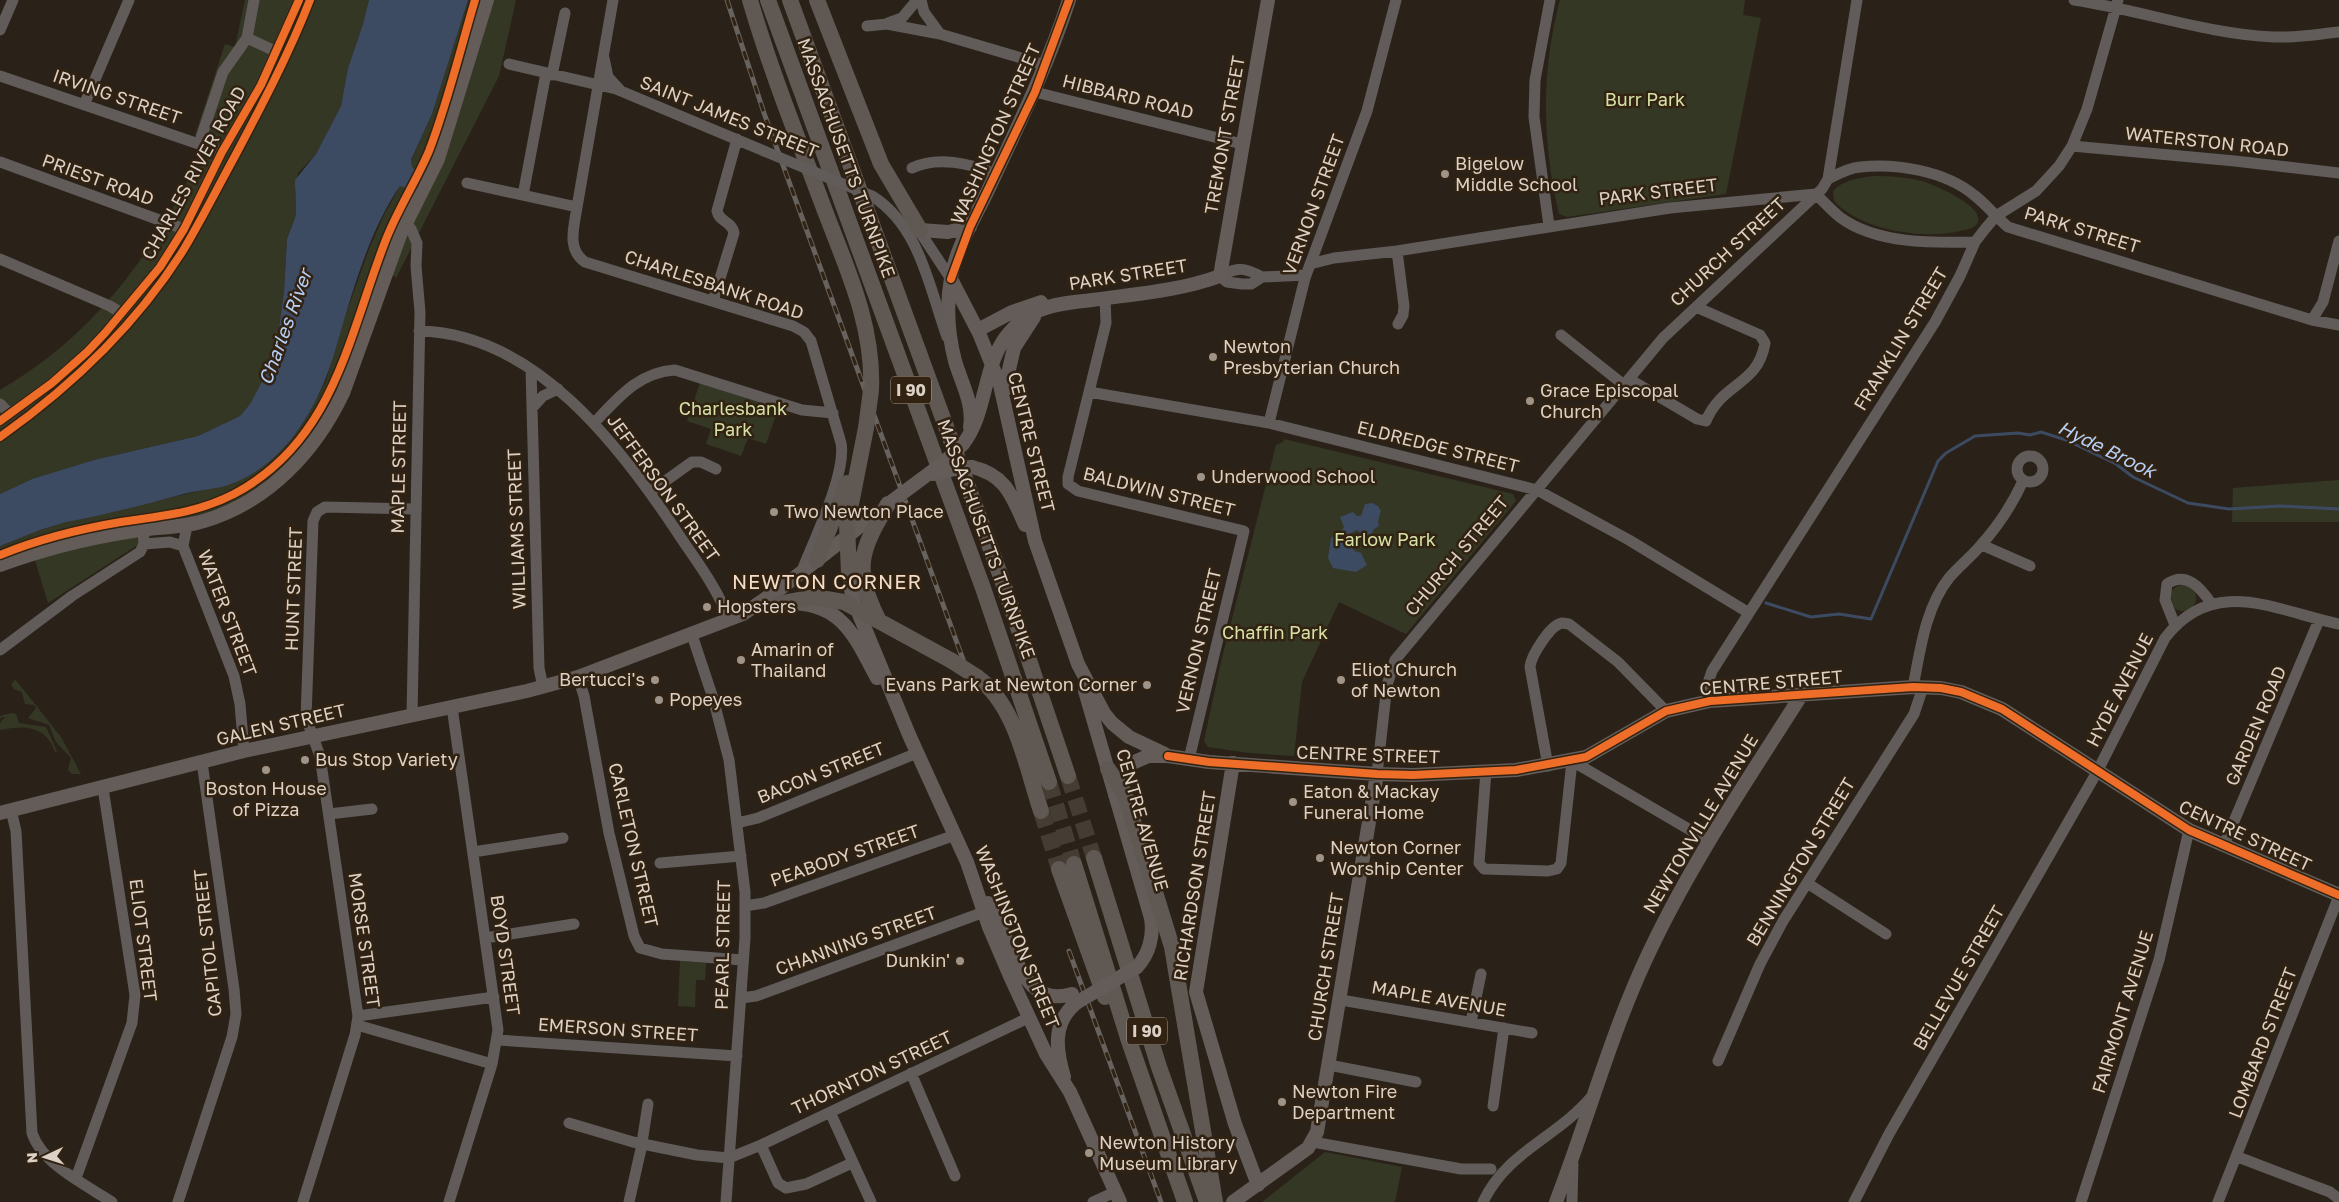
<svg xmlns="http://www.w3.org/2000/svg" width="2339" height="1202" font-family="'Golos Text',sans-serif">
	<rect width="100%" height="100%" fill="#2a2219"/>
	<path fill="#353725" d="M 245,0 L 369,0 L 363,24 L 348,68 L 341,106 L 316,154 L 298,173 L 295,192 L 296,215 L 287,239 L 284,292 L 278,335 L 266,374 L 250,404 L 240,416 L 198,436 L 94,460 L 32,479 L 0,494 L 0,390 C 102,330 159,245 208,140 L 195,135 L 225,44 L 235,47 Z
		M 468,0 L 516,0 L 499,76 L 396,278 L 387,269 L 317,439 L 229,511 L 176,520 L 48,603 L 34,557 L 0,568 L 0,546 L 40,530 L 66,522 L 229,484 L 258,468 L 282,449 L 304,422 L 326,381 L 343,322 L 369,249 L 383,217 L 400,186 L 407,189 L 412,167 L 411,161 L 432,114 Z
		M 1560,0 L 1745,0 L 1743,15 L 1761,18 L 1726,194 L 1567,217 L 1559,214 C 1542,144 1541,70 1560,0 Z
		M 1873,176 C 1889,176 1906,177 1922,181 C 1934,185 1988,207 1977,224 C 1973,229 1965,230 1960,231 C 1923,240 1860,230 1834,201 L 1833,191 C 1843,180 1859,178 1873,176 Z
		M 700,383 L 778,409 L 766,444 L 748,438 L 741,456 L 706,444 L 711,429 L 687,421 Z
		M 1284,439 L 1513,494 L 1516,501 L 1406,634 L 1339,602 L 1302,682 L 1294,756 L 1249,753 L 1208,747 L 1204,741 L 1221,662 L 1276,445 L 1283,442 Z
		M 2339,480 L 2339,522 L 2232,522 L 2233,488 Z
		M2170 598a13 13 0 1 1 26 0a13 13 0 1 1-26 0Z
		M 15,679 L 61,737 L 81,774 L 72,774 L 68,770 L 71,758 L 56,742 L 49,725 L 28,718 L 36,708 L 34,705 L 25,704 L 22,692 L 14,689 L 11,685 Z
		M 11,713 L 16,714 L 19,723 L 46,727 L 57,751 L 55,752 C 46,725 24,725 0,730 L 0,723 L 5,717 L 0,718 L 0,716 Z
		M 680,961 L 706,963 L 705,980 L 696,980 L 695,1007 L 678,1006 Z
		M 1325,1152 L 1402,1167 L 1395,1202 L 1262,1202 Z"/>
	<path fill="#3c4b62" d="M 369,0 L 468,0 L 432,114 L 411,160 L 412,167 L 417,172 L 408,189 L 400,186 C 368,232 351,297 335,351 C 319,406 286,465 228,485 C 212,490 196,490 180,495 C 143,505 104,515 66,522 L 40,530 L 0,546 L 0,494 L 32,479 L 94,460 L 198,436 L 240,416 L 250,404 L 266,374 L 278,335 L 284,292 L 287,239 L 296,215 L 295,180 L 316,154 L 341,106 L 348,68 L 363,24 Z
		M 1372,503 L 1378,506 L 1381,511 L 1378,521 L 1379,526 L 1373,530 L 1370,541 L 1357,530 L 1351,533 L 1346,541 L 1355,551 L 1361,553 L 1367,565 L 1356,572 L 1333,568 L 1328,558 L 1331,538 L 1341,532 L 1344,527 L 1340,517 L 1353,512 L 1357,516 L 1361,516 L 1365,504 Z"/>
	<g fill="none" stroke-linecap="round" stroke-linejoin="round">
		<path stroke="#3c4b62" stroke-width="3" d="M 1766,603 L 1811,617 L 1839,614 L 1871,619 L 1938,461 L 1946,453 L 1975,436 L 2018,433 L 2030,435 L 2041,432 L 2066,440 L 2116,464 L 2133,477 L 2188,503 L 2229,509 L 2280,506 L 2339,509"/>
		<path stroke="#453c33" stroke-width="16" stroke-dasharray="16 8" stroke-linecap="butt" d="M 1068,776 L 1094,858
			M 1049,782 L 1074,864
			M 1041,811 L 1059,869"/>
		<path stroke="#615c5a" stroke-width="11" d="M 613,0 L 576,213 C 573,231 568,250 585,262 L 793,326 L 804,332 L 811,341 L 841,443 C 847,473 813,542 801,573
			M 921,0 L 924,12 L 940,34 L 1045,65
			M 2074,0 C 2141,10 2206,34 2274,37 C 2295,38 2318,34 2339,32
			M 888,23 L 902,18 L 917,0
			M 867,26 L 887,24 L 940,34
			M 0,30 L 13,0
			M 247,38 L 277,52
			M 604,58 L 608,77 L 620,90
			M 509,64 L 616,89 L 764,151
			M 552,75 L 565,13
			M 0,76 L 222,152
			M 1035,92 L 1242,144
			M 84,105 L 129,0
			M 199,144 L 223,72 L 247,38 L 254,0
			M 2072,146 L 2235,161 L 2339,173
			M 0,162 L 184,229
			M 912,168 C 937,156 970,163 995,174
			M 1828,179 C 1838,174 1848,168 1860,167 C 1897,163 1945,171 1974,195 C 1986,204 1996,217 2008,227 L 2312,320 L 2339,325
			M 467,183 L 577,207
			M 523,195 L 546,73
			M 872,196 C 920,226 929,287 947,337
			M 405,223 L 411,229 L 417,243 L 416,266 L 420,312 L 412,716
			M 916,226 L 951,279
			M 1549,226 L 1534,117 L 1535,80 L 1550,0
			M 1397,251 L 1404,306 L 1403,315 L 1398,324
			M 0,259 L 110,306 L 121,313
			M 1310,264 L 1334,258 L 1397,251 L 1670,208 L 1816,194 C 1824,202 1832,211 1841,218 C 1877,244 1933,243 1975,242
			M 1262,277 C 1244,267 1238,267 1220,276 L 1227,282 L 1242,284 L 1251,284 L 1262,277 L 1306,275
			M 1105,298 L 1106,323 L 1068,477 L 1068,484 L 1078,491 L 1244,531 L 1189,759
			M 713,301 L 734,233 C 732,221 719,222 717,211 L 737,139
			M 2312,320 L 2323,302 L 2339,241
			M 419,331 C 535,333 621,447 679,535 C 697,562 718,589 729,620
			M 1561,335 L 1624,385
			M 531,369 L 539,668 L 543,687
			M 1629,379 L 1697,419 L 1706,421 C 1722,382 1758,386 1765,343 L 1760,335 L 1696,307
			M 1089,392 L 1269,423 L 1537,490 L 1629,540 L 1749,613
			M 0,404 L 10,414
			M 532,408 L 543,396 L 558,389
			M 0,421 L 52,383 L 87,352 L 105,333 L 160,267 L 184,229 L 222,152 L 261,85 L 299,0
			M 595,422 C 618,398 639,372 675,370 L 802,410 L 833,413
			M 1269,423 L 1305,278 L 1367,111 L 1396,0
			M2017 469a13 13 0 1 1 26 0a13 13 0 1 1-26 0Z
			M 650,492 L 692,462 L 701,462 L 716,469
			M 187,526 L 183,546 L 234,676 L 240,704 L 244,751
			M 144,544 L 170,542 L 183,546
			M 1982,545 L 2030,566
			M 2175,625 L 2165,600 L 2167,584 C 2186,571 2200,587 2211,603
			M 692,635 L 713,698 L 729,760 L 745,892 L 745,938 L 726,1202
			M 0,650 L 72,596 L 140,552 L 144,544 L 143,530
			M 578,677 L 584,696 L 609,833 L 634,936 L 640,948 L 662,954 L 743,960
			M 1913,687 C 1920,652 1925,608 1949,578 C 1958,567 1971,557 1981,545 C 1998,526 2012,505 2023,481
			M 1710,701 L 1709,680 L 1712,671 L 1935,322 L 1960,276 L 1975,242 L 1985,229 L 1996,216 L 2036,191 L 2059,166 L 2072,146 L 2087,109 L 2118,0
			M 1548,766 L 1530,667 C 1531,656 1550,625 1562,623 C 1562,623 1569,624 1569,624 L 1618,662 L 1666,711
			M 1486,771 L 1479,863 L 1484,869 L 1548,871 L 1557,869 L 1561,863 L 1572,761 L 1709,841
			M 1377,774 L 1387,685 L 1395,660 L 1663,338 L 1822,189 L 1828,179 L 1857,0
			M 11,810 L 16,831 L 32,1133 C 42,1164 86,1185 112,1202
			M 329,814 L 372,809
			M 737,823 L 758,818 L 917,753
			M 2224,845 L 2319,620
			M 473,852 L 563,838
			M 660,863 L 741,856
			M 1807,883 L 1886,934
			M 745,906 L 764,903 L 955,835
			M 485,938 L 574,924
			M 741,998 L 756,996 L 984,912
			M 1341,1000 L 1532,1033
			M 358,1016 L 494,997
			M 1471,1022 L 1481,974
			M 357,1025 L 492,1064
			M 498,1040 L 737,1056
			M 1718,1061 L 1760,964 L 1783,921 L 1914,714 L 1923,687
			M 1329,1065 L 1416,1082
			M 911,1073 L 955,1176
			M 1493,1106 L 1504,1028
			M 830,1112 L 871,1202
			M 569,1123 L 633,1142 L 697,1155 L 729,1158 L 761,1145 L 1028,1018
			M 1313,1142 L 1461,1169 L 1491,1169
			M 761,1145 L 778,1183 L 786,1188 L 806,1184 L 852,1163
			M 2238,1157 L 2330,1192 L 2339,1199
			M 76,1178 L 132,1023 L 135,995 L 103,788
			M 178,1202 L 232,1037 L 236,1014 L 234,989 L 202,762
			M 303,1202 L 355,1035 L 358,1016 L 320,756 L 306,718 L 313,521 L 317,512 L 325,507 L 415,509
			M 449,1202 L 492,1064 L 498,1030 L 452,707
			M 629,1202 L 641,1149 L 648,1104
			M 1093,1202 L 1115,1192
			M 1483,1202 C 1507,1151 1557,1138 1592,1096
			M 1572,1202 L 1573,1164
			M 1854,1202 L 1889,1134 L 2097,772 L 2165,638 C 2214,574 2276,611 2339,624
			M 2081,1202 L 2159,960 L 2189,830
			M 2218,1202 L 2339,896"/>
		<path stroke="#635c58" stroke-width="14" d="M 920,230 L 948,232 L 970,227
			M 951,279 L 979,333 L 1000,385 L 1035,541 L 1078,664 L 1104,713 L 1112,723 L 1129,737 L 1165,754
			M 978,330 L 1012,312 L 1041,302
			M 1004,391 L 1014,348 L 1034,317
			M 970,427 C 974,404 961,382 955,361 C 948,334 946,306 951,278 C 956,247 976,216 989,188 C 1018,126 1048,65 1069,0
			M 963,444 C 987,413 982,371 1005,338 C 1014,326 1025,316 1040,310 C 1056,303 1075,302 1092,300 C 1135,294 1179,291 1220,276 L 1268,0
			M 972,467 C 1006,475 1012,496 1025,525
			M 849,563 L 851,590 L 856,607 L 910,737 L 967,862 L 989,927 L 1010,976 L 1046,1054 L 1070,1092 L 1120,1202
			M 0,565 C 43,549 87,538 133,531 C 157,527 181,528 204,521 C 268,502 315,452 343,393 L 400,235 L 438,159 L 487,0
			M 795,603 C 845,606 856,640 877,678
			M 1085,691 L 1151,918 C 1154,936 1149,954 1137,967
			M 1233,763 L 1196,992 L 1235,1124 L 1258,1185
			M 1115,795 L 1130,764 L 1148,756 L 1168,756 L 1209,762 L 1377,774 L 1413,775 L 1516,770 L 1586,757 L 1666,711 L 1710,701 L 1913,687 L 1941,688 L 1961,692 L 2002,709 L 2189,830 L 2339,895
			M 0,813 L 244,751 L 527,691 L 578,677 L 743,614 L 784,586 L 868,520
			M 988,903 C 995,917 1002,931 1009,945 C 1022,974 1034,1005 1072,994
			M 1064,1077 C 1056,1050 1052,1023 1076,1003
			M 1233,1202 L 1308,1148 L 1317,1132 L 1377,774
			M 1556,1202 C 1587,1122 1609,1039 1645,961 C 1688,867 1747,781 1802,694"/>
		<path stroke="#605853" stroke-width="16" d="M 750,0 C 771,72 799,141 825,211 C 847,269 874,326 871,390
			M 768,0 L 983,588 L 1049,782
			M 790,0 L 1001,577 L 1068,776
			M 817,0 L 881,164 L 920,230
			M 817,560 L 847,483
			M 849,574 L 847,524 L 866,428
			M 777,604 L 814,597 L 844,602 L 952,661
			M 878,619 C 853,568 860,551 888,504
			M 977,677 C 1016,705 1026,766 1041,811
			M 1108,769 L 1124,792 L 1172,947 L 1215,1202
			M 1094,858 L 1159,1067 L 1207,1202
			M 1074,864 L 1128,1038 L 1185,1202
			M 1059,869 L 1105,997"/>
		<defs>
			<path id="rail" d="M 727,0 L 764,113 L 972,684
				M 1069,951 L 1161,1202"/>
		</defs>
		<use href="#rail" stroke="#67625e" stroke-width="5"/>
		<use href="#rail" stroke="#322211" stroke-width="3" stroke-dasharray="9" stroke-linecap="butt"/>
		<path stroke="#615c5a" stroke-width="11" d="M 764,151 L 872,196"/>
		<path stroke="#635c58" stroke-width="14" d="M 933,474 L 959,468 L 972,467
			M 888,504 L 943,463 L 963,444
			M 1076,1003 L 1137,967"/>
		<path stroke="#605853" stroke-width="16" d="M 866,428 L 871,390
			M 952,661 L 977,677"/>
		<defs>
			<path id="cycleway" d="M 951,279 L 970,227 L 1035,92 L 1069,0
				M 0,421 L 52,383 L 87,352 L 105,333 L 160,267 L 184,229 L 222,152 L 261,85 L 299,0
				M 0,437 C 72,386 137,324 184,249 C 202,219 218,187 235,156 C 262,105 289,54 310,0
				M 0,555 C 39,539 79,529 121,522 C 160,516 198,513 234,494 C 334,441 348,338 385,242 C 397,210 416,182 429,151 C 448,102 460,50 475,0
				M 1168,756 L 1209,762 L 1377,774 L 1413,775 L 1516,770 L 1586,757 L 1666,711 L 1710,701 L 1913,687 L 1941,688 L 1961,692 L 2002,709 L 2189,830 L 2339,895"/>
		</defs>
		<use href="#cycleway" stroke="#322211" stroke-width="11"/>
		<use href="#cycleway" stroke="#ee6e29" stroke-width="8"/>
	</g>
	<g fill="#9e948a" stroke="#322211" stroke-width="2">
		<circle cx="1445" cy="174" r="5"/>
		<circle cx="1213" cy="357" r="5"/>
		<circle cx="1530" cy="401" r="5"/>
		<circle cx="1201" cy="477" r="5"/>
		<circle cx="774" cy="512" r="5"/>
		<circle cx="707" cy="607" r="5"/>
		<circle cx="741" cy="660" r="5"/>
		<circle cx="655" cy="680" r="5"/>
		<circle cx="1341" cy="680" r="5"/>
		<circle cx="1147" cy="685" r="5"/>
		<circle cx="659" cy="700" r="5"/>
		<circle cx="305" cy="760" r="5"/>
		<circle cx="266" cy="770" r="5"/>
		<circle cx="1293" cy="802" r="5"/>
		<circle cx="1320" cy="858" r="5"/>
		<circle cx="960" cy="961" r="5"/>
		<circle cx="1282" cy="1102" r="5"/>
		<circle cx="1089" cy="1153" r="5"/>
	</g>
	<g text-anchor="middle" stroke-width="5" stroke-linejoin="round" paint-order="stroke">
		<g fill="#322211" stroke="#a99c90" stroke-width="1">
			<rect x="891" y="376.5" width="40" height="27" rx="4"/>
			<rect x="1127" y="1017.5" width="40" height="27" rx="4"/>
		</g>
		<g font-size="16" font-weight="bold" fill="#dcd1c7">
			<text x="911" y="396">I 90</text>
			<text x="1147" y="1037">I 90</text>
		</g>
		<g font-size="18" fill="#dcd1c7" stroke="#322211">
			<text transform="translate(117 97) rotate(19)" y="6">IRVING STREET</text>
			<text transform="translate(1128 97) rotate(14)" y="6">HIBBARD ROAD</text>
			<text transform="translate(729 117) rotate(22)" y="6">SAINT JAMES STREET</text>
			<text transform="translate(996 134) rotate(-66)" y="6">WASHINGTON STREET</text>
			<text transform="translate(1225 135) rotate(-80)" y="6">TREMONT STREET</text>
			<text transform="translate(2207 142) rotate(6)" y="6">WATERSTON ROAD</text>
			<text transform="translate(846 158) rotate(70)" y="6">MASSACHUSETTS TURNPIKE</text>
			<text transform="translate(194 173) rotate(-61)" y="6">CHARLES RIVER ROAD</text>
			<text transform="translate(98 180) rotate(20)" y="6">PRIEST ROAD</text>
			<text transform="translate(1658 192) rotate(-7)" y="6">PARK STREET</text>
			<text transform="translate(1314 205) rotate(-70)" y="6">VERNON STREET</text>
			<text transform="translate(2082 230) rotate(17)" y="6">PARK STREET</text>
			<text transform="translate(1728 252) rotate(-43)" y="6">CHURCH STREET</text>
			<text transform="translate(1128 275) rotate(-9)" y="6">PARK STREET</text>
			<text transform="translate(714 285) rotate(18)" y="6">CHARLESBANK ROAD</text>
			<text transform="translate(1901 339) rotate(-59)" y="6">FRANKLIN STREET</text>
			<text transform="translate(1031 442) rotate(76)" y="6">CENTRE STREET</text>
			<text transform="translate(1438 447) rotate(14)" y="6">ELDREDGE STREET</text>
			<text transform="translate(399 467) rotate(-89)" y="6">MAPLE STREET</text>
			<text transform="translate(663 488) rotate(54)" y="6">JEFFERSON STREET</text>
			<text transform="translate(1159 492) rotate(14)" y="6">BALDWIN STREET</text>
			<text transform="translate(517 529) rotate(-92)" y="6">WILLIAMS STREET</text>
			<text transform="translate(986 539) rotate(70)" y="6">MASSACHUSETTS TURNPIKE</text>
			<text transform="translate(1457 556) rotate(-50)" y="6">CHURCH STREET</text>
			<text transform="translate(294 589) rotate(-88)" y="6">HUNT STREET</text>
			<text transform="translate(227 613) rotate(69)" y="6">WATER STREET</text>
			<text transform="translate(1199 641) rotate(-77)" y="6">VERNON STREET</text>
			<text transform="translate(1771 683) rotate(-5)" y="6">CENTRE STREET</text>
			<text transform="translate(2120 690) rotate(-63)" y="6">HYDE AVENUE</text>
			<text transform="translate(281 725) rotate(-13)" y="6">GALEN STREET</text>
			<text transform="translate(2256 726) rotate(-67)" y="6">GARDEN ROAD</text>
			<text transform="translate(1368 755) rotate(2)" y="6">CENTRE STREET</text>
			<text transform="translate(821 773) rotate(-22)" y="6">BACON STREET</text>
			<text transform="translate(1142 820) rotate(74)" y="6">CENTRE AVENUE</text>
			<text transform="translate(1701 824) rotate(-59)" y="6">NEWTONVILLE AVENUE</text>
			<text transform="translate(2245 836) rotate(25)" y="6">CENTRE STREET</text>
			<text transform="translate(633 845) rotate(77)" y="6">CARLETON STREET</text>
			<text transform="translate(845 856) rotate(-19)" y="6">PEABODY STREET</text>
			<text transform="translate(1801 862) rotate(-59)" y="6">BENNINGTON STREET</text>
			<text transform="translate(1195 886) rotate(-81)" y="6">RICHARDSON STREET</text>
			<text transform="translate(1017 937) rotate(68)" y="6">WASHINGTON STREET</text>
			<text transform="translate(143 940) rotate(83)" y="6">ELIOT STREET</text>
			<text transform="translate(364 940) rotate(82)" y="6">MORSE STREET</text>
			<text transform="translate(856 941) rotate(-20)" y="6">CHANNING STREET</text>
			<text transform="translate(208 943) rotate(-96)" y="6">CAPITOL STREET</text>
			<text transform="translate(723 945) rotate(-89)" y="6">PEARL STREET</text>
			<text transform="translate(505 955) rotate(82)" y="6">BOYD STREET</text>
			<text transform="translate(1326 967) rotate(-81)" y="6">CHURCH STREET</text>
			<text transform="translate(1959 978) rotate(-60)" y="6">BELLEVUE STREET</text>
			<text transform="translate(1439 999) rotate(10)" y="6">MAPLE AVENUE</text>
			<text transform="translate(2123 1012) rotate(-73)" y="6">FAIRMONT AVENUE</text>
			<text transform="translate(618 1030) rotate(4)" y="6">EMERSON STREET</text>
			<text transform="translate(2263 1043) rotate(-69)" y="6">LOMBARD STREET</text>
			<text transform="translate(872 1073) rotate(-25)" y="6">THORNTON STREET</text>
		</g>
		<g font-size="18" fill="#d6e1a6" stroke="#322211">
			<text x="1645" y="106">Burr Park</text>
			<text x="733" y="415">Charlesbank<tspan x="733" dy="21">Park</tspan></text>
			<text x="1385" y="546">Farlow Park</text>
			<text x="1275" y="639">Chaffin Park</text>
		</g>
		<g font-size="18" fill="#dcd1c7" stroke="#322211" text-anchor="start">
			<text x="1455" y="170">Bigelow<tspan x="1455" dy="21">Middle School</tspan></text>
			<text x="1223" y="353">Newton<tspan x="1223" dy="21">Presbyterian Church</tspan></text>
			<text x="1540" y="397">Grace Episcopal<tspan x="1540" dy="21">Church</tspan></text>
			<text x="1211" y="483">Underwood School</text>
			<text x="784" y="518">Two Newton Place</text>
			<text x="717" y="613">Hopsters</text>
			<text x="751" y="656">Amarin of<tspan x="751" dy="21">Thailand</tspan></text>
			<text x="1351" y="676">Eliot Church<tspan x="1351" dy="21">of Newton</tspan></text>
			<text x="645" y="686" text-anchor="end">Bertucci's</text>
			<text x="1137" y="691" text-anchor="end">Evans Park at Newton Corner</text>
			<text x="669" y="706">Popeyes</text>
			<text x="315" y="766">Bus Stop Variety</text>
			<text x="266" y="795" text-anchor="middle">Boston House<tspan x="266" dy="21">of Pizza</tspan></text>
			<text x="1303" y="798">Eaton &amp; Mackay<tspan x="1303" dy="21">Funeral Home</tspan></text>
			<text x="1330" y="854">Newton Corner<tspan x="1330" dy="21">Worship Center</tspan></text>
			<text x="950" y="967" text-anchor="end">Dunkin'</text>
			<text x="1292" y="1098">Newton Fire<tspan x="1292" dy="21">Department</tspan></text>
			<text x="1099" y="1149">Newton History<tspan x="1099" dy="21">Museum Library</tspan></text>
		</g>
		<g font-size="19" font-style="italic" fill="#b4cef5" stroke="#322211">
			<text transform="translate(285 327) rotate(-70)" y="7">Charles River</text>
			<text transform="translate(2107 449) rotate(26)" y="7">Hyde Brook</text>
		</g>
		<g font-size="20" letter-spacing="1" fill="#f3ddc8" stroke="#322211">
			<text x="827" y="589">NEWTON CORNER</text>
		</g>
	</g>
	<g transform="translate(45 1157) rotate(266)" stroke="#322211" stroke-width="4" paint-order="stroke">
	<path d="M0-4L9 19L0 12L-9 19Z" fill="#dcd1c7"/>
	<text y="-8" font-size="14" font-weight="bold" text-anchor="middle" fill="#dcd1c7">N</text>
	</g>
</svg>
